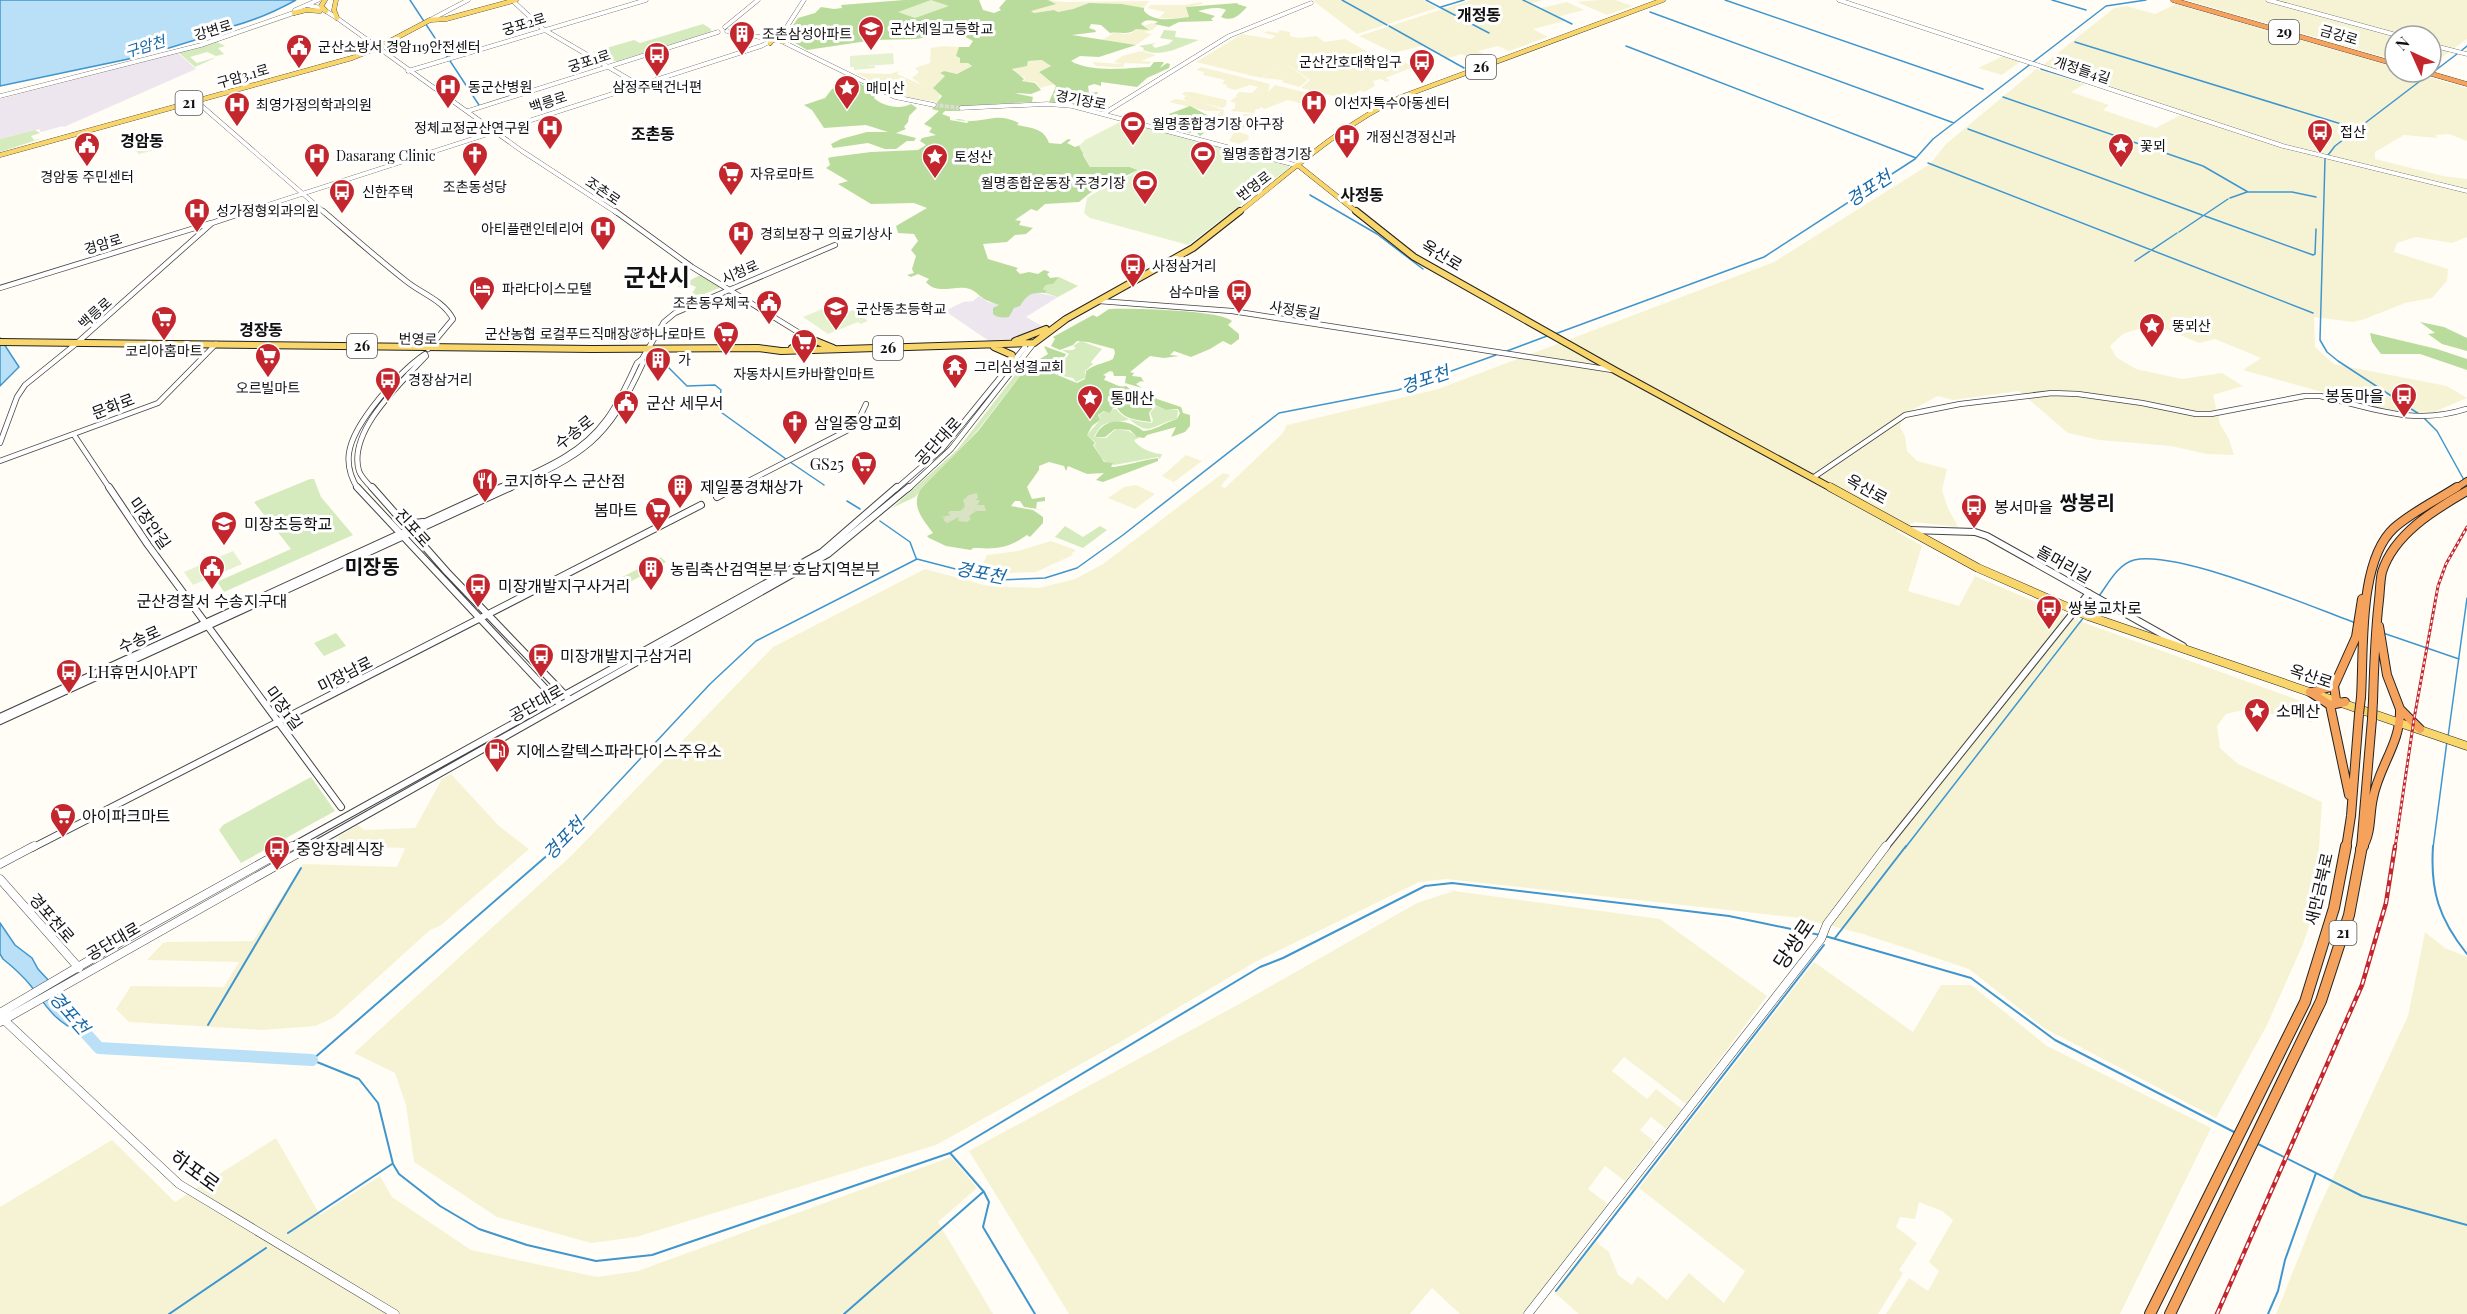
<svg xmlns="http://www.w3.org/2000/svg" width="2467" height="1314" font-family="'Playfair Display','Noto Sans KR',serif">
	<rect width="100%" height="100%" fill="#fffdf5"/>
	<path fill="#eee6ef" d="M 178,53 L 196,69 L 64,127 L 63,126 L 41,132 L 39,129 L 0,139 L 0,99 Z
		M 1034,292 L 1058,297 L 1026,317 L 1042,326 L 1013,339 L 989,341 L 945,311 L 963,302 L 973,301 L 979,296 L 988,302 L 1014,308 L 1021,304 L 1027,295 Z"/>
	<path fill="#f6f3d4" d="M 1048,0 L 1064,2 L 1149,1 L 1144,8 L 1122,4 L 1089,3 L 1073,9 L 1058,12 L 1054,10 L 1034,13 L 1030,11 L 1055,4 Z
		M 1312,0 L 1423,0 L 1437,8 L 1357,34 Z
		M 1471,0 L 1544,0 L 1532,3 L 1541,8 L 1567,2 L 1584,10 L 1557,17 L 1565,21 L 1533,29 L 1548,37 L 1509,51 L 1498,46 L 1478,51 L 1490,58 L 1478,63 L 1462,54 L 1448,58 L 1425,45 L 1394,53 L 1359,36 Z
		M 1598,0 L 1615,0 L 1633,6 L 1607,15 L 1577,2 Z
		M 2186,0 L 2263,0 L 2327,17 L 2273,0 L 2467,0 L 2467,39 L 2431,65 L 2431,36 L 2395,36 L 2395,60 Z
		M 1201,2 L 1203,4 L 1187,7 L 1189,17 L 1178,19 L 1159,18 L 1165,12 L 1147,8 L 1151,5 L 1184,5 Z
		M 2176,4 L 2395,67 L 2395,72 L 2411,72 L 2467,88 L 2467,141 L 2449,134 L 2436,135 L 2437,138 L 2404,135 L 2375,152 L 2375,159 L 2443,176 L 2467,179 L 2467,237 L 2452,243 L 2416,237 L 2397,243 L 2394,252 L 2448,269 L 2447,281 L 2432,298 L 2405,303 L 2365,319 L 2353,322 L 2314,317 L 2315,347 L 2334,364 L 2447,386 L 2467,398 L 2434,412 L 2402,412 L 2380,408 L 2243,370 L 2261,358 L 2215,339 L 2199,343 L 2168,330 L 2138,329 L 2123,334 L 2110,346 L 2116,357 L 2136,369 L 2182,379 L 2222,373 L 2243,386 L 2213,395 L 2220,424 L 2229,439 L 2234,455 L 2207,454 L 2171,446 L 2099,440 L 2068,433 L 2019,391 L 1953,400 L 1938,396 L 1904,414 L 1900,427 L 1905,436 L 1907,451 L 1917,461 L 1947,469 L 1942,490 L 1948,508 L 1958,527 L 1915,522 L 1896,531 L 1922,546 L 1908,591 L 1959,606 L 1975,576 L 2082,622 L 2318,707 L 2312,722 L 2247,709 L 2226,714 L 2217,726 L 2220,748 L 2238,764 L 2322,802 L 2315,908 L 2303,944 L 2267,1025 L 2216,1118 L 2044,1028 L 1969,969 L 1863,934 L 1800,918 L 1446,879 L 1419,882 L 1255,962 L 1122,1041 L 936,1145 L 636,1237 L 591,1243 L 497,1217 L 414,1162 L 406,1105 L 395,1073 L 354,1053 L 572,855 L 773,647 L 925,569 L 988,586 L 1039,588 L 1075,579 L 1103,564 L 1223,473 L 1230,475 L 1221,486 L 1225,488 L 1282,434 L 1287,425 L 1438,389 L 1774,262 L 1930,164 L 1946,144 L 2036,69 L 2085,84 L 2071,92 L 2109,105 L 2103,110 L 2156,128 L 2184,113 L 2043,65 L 2114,8 L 2126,6 L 2155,14 Z
		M 1151,23 L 1158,25 L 1152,30 L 1144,32 L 1152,34 L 1136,45 L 1102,40 L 1115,32 L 1124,34 L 1132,33 L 1136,29 L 1149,30 L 1144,26 Z
		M 1280,30 L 1290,32 L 1290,36 L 1298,38 L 1317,36 L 1324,42 L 1345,39 L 1373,55 L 1348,62 L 1386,53 L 1414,67 L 1385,78 L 1390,80 L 1386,82 L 1381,79 L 1373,81 L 1375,86 L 1364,92 L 1360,91 L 1367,86 L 1346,99 L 1301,88 L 1310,80 L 1285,63 L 1308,80 L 1299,87 L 1282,82 L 1283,80 L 1262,78 L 1278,68 L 1261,78 L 1196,62 L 1242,34 L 1271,39 L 1276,36 L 1264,33 L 1267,31 L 1278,33 Z
		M 945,46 L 959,47 L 959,57 L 972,66 L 957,74 L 944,71 L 940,73 L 945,76 L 938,102 L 909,98 L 855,73 L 889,74 L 900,71 L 897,74 L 922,85 L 912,78 L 919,72 L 915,68 L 930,63 L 931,48 Z
		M 1141,51 L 1156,55 L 1141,61 L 1152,62 L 1149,64 L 1125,63 L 1123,67 L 1113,67 L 1096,66 L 1092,62 L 1121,64 L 1114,62 L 1122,56 Z
		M 2005,55 L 2021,61 L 2002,75 L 1978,68 Z
		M 1028,61 L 1042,60 L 1050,63 L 1051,66 L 1039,72 L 1055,84 L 1040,88 L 1036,82 L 1024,81 L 1025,78 L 1016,73 L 1014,71 L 1015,69 L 1010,69 L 1027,66 Z
		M 1201,67 L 1270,84 L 1268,92 L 1275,85 L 1317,95 L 1303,104 L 1288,100 L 1265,109 L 1260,107 L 1260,109 L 1256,109 L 1254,113 L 1230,111 L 1235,108 L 1235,103 L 1230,101 L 1237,96 L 1236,95 L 1239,92 L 1252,93 L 1258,87 L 1250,85 L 1235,90 L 1226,87 L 1227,85 L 1222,84 L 1225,80 L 1203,75 L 1204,72 L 1196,70 Z
		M 1184,92 L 1192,92 L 1227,100 L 1226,106 L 1222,108 L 1203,103 L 1224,110 L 1223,118 L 1214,126 L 1201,126 L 1201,123 L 1214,121 L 1221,111 L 1207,111 L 1169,102 L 1175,99 L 1190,101 L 1183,99 L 1186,96 L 1182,94 Z
		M 1244,114 L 1262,115 L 1239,132 L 1248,135 L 1249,139 L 1239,144 L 1229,141 L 1235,130 L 1218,128 L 1218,125 L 1222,121 L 1235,123 L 1237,119 L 1245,120 L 1248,117 L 1242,115 Z
		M 1186,455 L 1202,461 L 1174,482 L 1162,476 Z
		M 1136,485 L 1155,494 L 1135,509 L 1108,498 L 1124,487 Z
		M 1051,541 L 1076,550 L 1071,554 L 1073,555 L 1036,572 L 1010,573 L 982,565 L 987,555 L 1018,551 Z
		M 451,774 L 499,826 L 529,849 L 440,926 L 430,930 L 333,1018 L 315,1026 L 263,1030 L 129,1022 L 116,1009 L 131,986 L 224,987 L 239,962 L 147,960 L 163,943 L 168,942 L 253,941 L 303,864 L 397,867 L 405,848 L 323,846 L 358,825 L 364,830 L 415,828 L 442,779 Z
		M 1454,891 L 1660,919 L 1767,996 L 1686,1104 L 1624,1057 L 1612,1071 L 1647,1099 L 1656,1089 L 1682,1109 L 1666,1129 L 1651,1117 L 1640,1130 L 1655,1142 L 1625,1181 L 1605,1166 L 1588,1189 L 1608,1204 L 1523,1314 L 1460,1314 L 1432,1288 L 1410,1314 L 1069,1314 L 969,1151 L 1241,1003 L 1417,903 Z
		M 2425,932 L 2445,948 L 2467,957 L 2467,1314 L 2276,1314 L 2316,1214 L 2408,1016 Z
		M 1814,962 L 1913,1032 L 1941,985 L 1971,985 L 2047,1046 L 2211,1128 L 2120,1314 L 1886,1314 L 1909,1278 L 1928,1291 L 1939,1271 L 1929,1262 L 1953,1220 L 1942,1211 L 1919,1202 L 1915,1219 L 1900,1217 L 1896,1227 L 1917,1243 L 1899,1270 L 1903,1273 L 1878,1314 L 1579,1314 L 1555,1293 L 1596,1242 L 1609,1252 L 1618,1275 L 1632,1285 L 1638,1276 L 1667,1300 L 1689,1273 L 1724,1303 L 1745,1271 L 1639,1188 Z
		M 276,1138 L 320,1215 L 380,1176 L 392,1197 L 471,1250 L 597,1277 L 638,1271 L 951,1157 L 977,1188 L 938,1222 L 993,1314 L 0,1314 L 0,1207 L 112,1140 L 175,1202 Z"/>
	<path fill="#d5ebbd" d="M 305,12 L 217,42 L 225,46 L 218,48 L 224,54 L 216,56 L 207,52 L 190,57 L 197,63 L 217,57 L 195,67 L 178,52 Z
		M 703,24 L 711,29 L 711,32 L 618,61 L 608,61 L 593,52 L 634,40 L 640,43 Z
		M 1164,30 L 1176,31 L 1175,37 L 1199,40 C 1180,47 1163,58 1143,50 L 1144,48 L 1139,46 L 1156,43 L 1152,45 L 1155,48 L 1169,44 L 1173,40 L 1160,38 Z
		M 35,130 L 40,133 L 31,136 L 34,140 L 43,138 L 0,152 L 0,139 Z
		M 702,274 L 720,285 L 719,288 L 692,299 L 690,297 L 696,287 L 691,285 L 677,287 Z
		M 1059,277 L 1078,286 L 1058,297 L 1045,293 L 1047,291 L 1043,289 L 1046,285 L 1053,284 Z
		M 1081,341 L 1102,349 L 1091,362 L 1093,364 L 1085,371 L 1085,378 L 1076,382 L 1073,378 L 1057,375 L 1059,366 L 1069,354 L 1062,350 L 1073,350 L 1076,348 L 1073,346 Z
		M 1029,357 L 1038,359 L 1027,367 L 977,431 L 941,470 L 915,497 L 892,508 L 957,450 Z
		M 1156,406 L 1166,410 L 1178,410 L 1177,419 C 1152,424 1151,438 1129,419 C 1113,426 1104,416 1094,437 L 1106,438 L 1116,429 L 1129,431 L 1139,438 L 1134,440 C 1138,448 1154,454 1162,454 L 1160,459 L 1158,457 L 1114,465 L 1105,462 L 1100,456 L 1094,445 L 1096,443 L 1087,435 L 1100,420 L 1099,415 L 1105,411 L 1110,413 L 1113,409 L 1116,409 C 1125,421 1138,421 1152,423 L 1153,420 L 1150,413 Z
		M 310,479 L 314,479 L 321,497 L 353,535 L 224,592 L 218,583 L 219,581 L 291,549 L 254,502 Z
		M 1065,526 L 1083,537 L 1100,526 L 1107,530 L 1083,548 L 1055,537 Z
		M 661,557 L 666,562 L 614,591 L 607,585 Z
		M 336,633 L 346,646 L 324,656 L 314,643 Z
		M 311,777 L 335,811 L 241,863 L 219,830 L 223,825 Z"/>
	<path fill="#b9dc9c" d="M 904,0 L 979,0 L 983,10 L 994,13 L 1001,10 L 999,8 L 1006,0 L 1048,0 L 1056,4 L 1031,11 L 1034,13 L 1054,10 L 1058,12 L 1073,9 L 1089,3 L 1122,4 L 1144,8 L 1144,11 C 1155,23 1173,19 1189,17 L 1186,7 L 1238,3 L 1237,4 L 1247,7 C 1238,16 1233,22 1221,17 L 1226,10 C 1218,6 1206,9 1198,11 L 1215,16 L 1211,19 L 1213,21 L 1179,22 L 1169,27 L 1154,24 L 1158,22 C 1152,20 1145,19 1141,24 L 1149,30 L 1136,29 C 1128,36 1119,31 1110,33 L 1101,25 L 1091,24 L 1089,28 L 1095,30 L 1096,32 L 1072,35 L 1136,45 L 1099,57 L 1080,56 L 1071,61 C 1091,73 1127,68 1150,67 L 1154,62 L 1164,62 L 1160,68 L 1167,63 L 1170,64 L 1169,68 L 1147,78 L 1137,87 L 1101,82 L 1101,86 L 1094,84 L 1088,86 L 1089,93 L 1098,92 L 1096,96 L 1074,92 L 1074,97 L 1079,99 L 1094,97 L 1098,101 L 1103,101 L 1107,112 L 1049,102 L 1056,86 L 1039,72 L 1051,66 L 1042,60 L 1028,61 L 1027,66 L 1012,69 L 1024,79 L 1022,81 L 1035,83 L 1041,90 L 1031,94 L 1014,93 L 1033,97 L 1032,102 L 962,106 L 960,111 L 945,111 L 942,114 L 950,117 L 950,120 L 967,123 L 969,121 L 955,120 C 960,118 963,121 971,121 C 991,120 998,113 1019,123 L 1017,125 C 1031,128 1044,128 1049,143 L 1061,144 L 1068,139 L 1071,140 L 1067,143 L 1075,147 L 1083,144 L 1083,155 L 1090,167 L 1130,167 L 1138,170 L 1090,193 L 1079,202 L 1045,204 L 1037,211 L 1031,209 L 1015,220 L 1021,221 L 1019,225 L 1033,228 L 1026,234 L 1015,235 L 1007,242 L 983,244 L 988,259 L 1018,268 L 1016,270 L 1020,274 L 1029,272 L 1038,274 L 1044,270 L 1050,272 L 1047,274 L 1050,278 L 1059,277 L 1053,284 L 1046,285 L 1043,289 L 1047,291 L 1045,293 C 1031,292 1027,295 1020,306 L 1014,308 L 1009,317 C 1002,318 998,318 993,314 L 993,308 L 999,305 C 994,303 990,302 986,300 C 980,297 976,291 970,289 C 955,284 938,296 926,282 L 929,279 L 918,274 L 911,277 L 907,275 L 914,273 L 912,269 L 916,256 L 911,250 L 918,241 L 914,234 L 898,233 L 896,226 L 927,208 L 914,203 L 871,204 L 838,184 L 848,181 L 826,168 L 830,165 L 828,158 L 832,157 L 871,152 L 918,150 L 926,145 L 920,141 L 922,138 L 936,135 L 929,132 L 932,128 L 924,124 L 939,111 L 932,109 L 942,96 L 933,88 L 945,76 L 940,73 L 944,71 L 957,74 L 972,66 L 968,63 L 960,63 L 960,58 L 956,56 L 959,47 L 969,47 L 973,41 L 962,35 L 949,32 L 917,39 L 874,40 L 807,50 L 785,37 L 798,18 L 815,13 L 821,7 L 834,9 L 842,8 L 841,5 Z
		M 856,81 L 877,93 L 874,98 C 883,106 899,110 911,104 L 917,108 L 909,116 L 908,122 L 904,127 L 906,129 L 896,133 L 916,138 L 914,141 L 907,141 L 896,149 L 885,149 L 868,143 L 833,148 L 831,144 L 841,139 L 867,132 L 888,132 L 866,125 L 824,128 L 812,110 L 804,105 L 825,98 L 832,89 Z
		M 1190,106 L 1209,116 L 1200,118 L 1212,119 L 1206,124 L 1198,120 L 1194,123 L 1200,124 L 1199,129 L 1204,133 L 1200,136 L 1196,132 L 1189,133 L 1175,129 L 1177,120 L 1184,118 L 1172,118 L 1169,114 Z
		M 1109,309 C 1129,308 1220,310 1232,321 L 1228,325 L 1239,334 L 1239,339 L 1231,345 L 1223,341 L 1210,349 L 1191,357 L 1174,351 L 1170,355 L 1179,356 L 1164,358 L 1150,356 L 1130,372 L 1134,373 L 1132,376 L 1141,377 L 1144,382 L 1141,381 L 1136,384 L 1142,388 L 1125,383 L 1126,376 L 1114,376 L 1113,372 L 1110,371 L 1103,375 L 1106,376 L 1104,380 C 1112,382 1118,388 1126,386 C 1140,396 1135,392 1151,392 L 1157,399 L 1181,407 L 1183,413 L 1190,415 L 1190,426 L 1185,432 L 1171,437 L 1176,427 L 1147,435 L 1144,438 L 1137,437 L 1130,430 L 1115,429 L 1105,437 L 1095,437 C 1104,416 1128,419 1143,431 C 1155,431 1165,422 1177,419 L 1180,413 L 1178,409 L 1166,410 L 1155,405 L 1149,413 L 1151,422 C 1138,420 1125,420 1117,408 L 1113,408 L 1110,413 L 1104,411 L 1098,415 L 1100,420 L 1092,426 L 1087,435 L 1095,443 L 1093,445 L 1104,462 L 1113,463 L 1111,467 C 1116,468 1148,459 1158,458 L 1158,461 L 1103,482 L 1096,480 L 1104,473 L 1087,474 L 1068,466 L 1066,471 L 1064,466 L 1049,462 L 1039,466 L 1039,470 L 1027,487 L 1032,499 L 1045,497 L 1045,501 L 1037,502 L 1036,509 L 1045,510 L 1024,507 L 1020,501 L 1015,501 L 1011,506 L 1033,510 L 1043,517 L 1043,523 L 1030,537 L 1027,535 C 1007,549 998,549 973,548 L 971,550 L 946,546 L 929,538 L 927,536 L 933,533 C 923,519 910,506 921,489 L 978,431 L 1027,367 L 1048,354 L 1044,346 L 1066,354 L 1055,374 L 1077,383 L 1085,379 L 1086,371 C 1094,364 1103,364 1113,359 L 1115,353 L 1114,349 L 1088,342 L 1077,341 L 1073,345 L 1060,350 L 1051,346 L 1055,339 L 1053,337 L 1093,315 L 1097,317 Z
		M 2420,322 L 2444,327 L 2467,338 L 2467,351 L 2442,344 L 2428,334 L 2435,333 Z
		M 2370,333 L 2437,349 L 2467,359 L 2467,370 L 2420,354 L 2381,354 L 2372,342 Z"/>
	<path fill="#d9e3c4" d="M 977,493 L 978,498 L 975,500 L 980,500 L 977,505 L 984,505 L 986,511 L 976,511 L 969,516 L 971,519 L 967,522 L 958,521 L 959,517 L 947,523 L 943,520 L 945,518 L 941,517 L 951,515 L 948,513 L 950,511 L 960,511 L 965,507 L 963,500 L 969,495 Z"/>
	<path fill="#e6f2cf" d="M 931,0 L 949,6 L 915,18 L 898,12 Z
		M 893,53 L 894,64 L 866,66 L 875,66 L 875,68 L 854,70 L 854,67 L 850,67 L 850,56 Z
		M 1124,120 L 1289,163 L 1289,168 L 1188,245 L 1090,218 L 1084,213 L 1087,198 C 1104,186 1119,184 1138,170 L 1130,167 L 1090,167 L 1079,146 L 1085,140 Z
		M 154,136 L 166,147 L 139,154 L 127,143 Z
		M 827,307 L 840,316 L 853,310 L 868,321 L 861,324 L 858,322 L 828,334 L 803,317 Z
		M 233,551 L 242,564 L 193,585 L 184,572 Z"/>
	<path fill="#b9e0f7" stroke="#3f96cf" stroke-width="1.5" d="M 0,0 L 296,0 C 276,11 253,21 230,27 C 220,29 211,28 202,34 L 202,36 L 205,37 L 169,48 L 134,54 L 133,58 L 0,86 Z
		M 0,338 L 19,367 L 0,386 Z
		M 0,923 L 15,945 L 32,958 L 38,969 L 77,1011 L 80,1032 C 55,1022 46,1006 31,986 C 23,976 13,967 3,959 L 0,954 Z"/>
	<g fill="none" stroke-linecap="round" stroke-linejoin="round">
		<path stroke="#3f96cf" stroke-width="1.5" d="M 410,0 L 479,105
			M 1342,0 L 1387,25
			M 1426,0 L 1489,33
			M 1523,0 L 1572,24
			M 1725,0 L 1983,89
			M 2052,0 L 2086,10
			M 1441,7 L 1464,0
			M 1650,12 L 1954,123
			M 1389,26 L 1464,68
			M 2075,42 L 2351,127
			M 1626,46 L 1916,158
			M 2461,51 L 2467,46
			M 2041,69 L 2080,81
			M 2432,73 L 2457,54
			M 2003,97 L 2203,166 L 2248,192 L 2292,192 L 2316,197
			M 1968,129 L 2202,215
			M 1928,163 L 2313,313
			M 1310,195 L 1377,234 L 1423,269
			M 2230,198 L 2247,192
			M 2205,216 L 2313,255 L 2315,254 L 2316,229
			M 2179,232 L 2228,199
			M 2135,261 L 2177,233
			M 1555,334 L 1764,257 L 1915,159 L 1933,139 L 2106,6 L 2146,0
			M 1507,351 L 1547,336
			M 660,359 L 687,386 L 715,385 L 721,390 L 718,410 L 786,459
			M 2419,414 L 2338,361 L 2327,352 L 2320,340 L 2325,159 L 2335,146 L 2428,75
			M 2423,417 L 2437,431 L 2464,480
			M 790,462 L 824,485
			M 847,501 L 860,509
			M 880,521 L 910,542 L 916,558
			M 2099,596 C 2108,584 2118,564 2134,560 C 2178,550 2309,606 2356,623
			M 2087,613 L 2096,600
			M 2383,633 L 2459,659
			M 2448,737 L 2467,598
			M 557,848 L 710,684 L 756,641 L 917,559 L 998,580 L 1045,578 L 1077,568 L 1123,535 L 1279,413 L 1398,390 L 1496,355
			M 1905,848 L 2084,617
			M 2433,848 L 2447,741"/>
		<path stroke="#3f96cf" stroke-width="2" d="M 558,846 L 312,1060 L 359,1079 L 378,1103 L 393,1164 L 399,1174 L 440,1206 L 479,1229 L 527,1245 L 596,1261 L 652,1255 L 950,1153 L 1260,967 L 1283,958 L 1425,886 L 1452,883 L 1729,916 L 1820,935
			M 2433,846 C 2430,891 2439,919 2467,954
			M 1825,936 L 1971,978 L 2055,1040 L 2236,1133
			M 1835,938 L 1906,846
			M 208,1025 L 301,868
			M 2256,1143 L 2362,1196 L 2467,1225
			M 951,1154 L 984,1192 L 989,1202 L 983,1227 L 1035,1314
			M 288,1233 L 392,1164
			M 1556,1291 L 1824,945
			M 169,1314 L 266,1248
			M 844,1314 L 983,1192
			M 2268,1314 L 2278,1291 L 2285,1260 L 2316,1173"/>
		<path stroke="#b9e0f7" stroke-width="12" d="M 71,1017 L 99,1048 L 312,1060"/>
		<path stroke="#dbdad3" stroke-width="4" stroke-dasharray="4 1.5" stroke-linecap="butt" d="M 934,105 L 961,108"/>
		<defs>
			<path id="minor-far3" d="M 1839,0 L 2283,146 L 2467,191
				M 2268,0 L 2400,36
				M 513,1 L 543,29 L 639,85
				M 307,5 L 321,8 L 337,18 L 522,151 L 617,213
				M 295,10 L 318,0
				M 430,20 L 468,0
				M 725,27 L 758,0
				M 727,31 L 781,41 L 895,97 L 934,105
				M 2431,45 L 2467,54
				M 408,71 L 646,0
				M 0,96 L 201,45 L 299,11
				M 196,101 L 325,213
				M 961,108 L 1047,104 L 1072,106 L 1299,166
				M 468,111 L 718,32
				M 1103,114 L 1229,36 L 1311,3
				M 243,213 L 761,46 L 781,36 L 804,0"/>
			<path id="minor-far2" d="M 323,211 C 351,235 378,259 406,281 C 422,294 443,300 453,319 L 428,349
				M 615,211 L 692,267 L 806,337 L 813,343 L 812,350
				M 0,288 L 211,223
				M 1099,301 L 1232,311 L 1612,370
				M 642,359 L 664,322 L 675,313 L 835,245
				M 74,435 L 110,489
				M 0,443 L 17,397 L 25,385 L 77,343 L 212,223 L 248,211
				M 0,461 L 158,403 L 216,344
				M 1814,477 L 1905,415 L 1960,404 L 2052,393 L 2078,394 L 2142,403 L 2196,414 L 2211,414 L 2305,396 L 2320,396 C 2372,408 2413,426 2466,409
				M 358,489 C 351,478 347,467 349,453 C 353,423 400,371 425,354 L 426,356 C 402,382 347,431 359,471 C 361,477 368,484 373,489
				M 499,489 C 538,471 580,456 606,420 C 619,403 628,382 637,363 L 642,359 L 643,363 C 607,442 584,454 508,489
				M 733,489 L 850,429 L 858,421 L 866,404
				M 896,489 L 942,449 L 1025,347
				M 908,489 L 951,449 L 1034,343"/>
			<path id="minor-far1" d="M 109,487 L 148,545 L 341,807
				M 357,487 L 558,702
				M 372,487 L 447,572 L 568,698
				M 717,497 L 736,487
				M 401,519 L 414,523 L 423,522
				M 1910,530 L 1975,532 L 1987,536 L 2183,646
				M 0,717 L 502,487
				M 0,721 L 511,487
				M 32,848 L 701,505
				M 289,848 L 822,552 L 897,487
				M 308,848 L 828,554 L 909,487
				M 1885,848 L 2089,593"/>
			<path id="minor" d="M 0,864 L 34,846
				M 0,879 L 79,968
				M 0,1013 L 129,937 L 292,846
				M 3,1019 L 179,1184 L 395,1314
				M 0,1022 L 311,846
				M 1528,1314 L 1821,939 L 1827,924 L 1886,846"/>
			<path id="major-far2" d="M 325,0 L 321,6 L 326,11
				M 336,0 L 334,10 L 337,18
				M 294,13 L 306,10 L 320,11
				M 770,43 L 772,40 L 768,38 L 781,36 L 784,42
				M 0,155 L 352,58 L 377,48 L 430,20 L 446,19 L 516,0
				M 1299,166 L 1358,213
				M 1238,213 C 1290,172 1341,125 1401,97 L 1663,0"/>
			<path id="major-far1" d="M 1356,211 L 1414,257 L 1616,371 L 1833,489
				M 1015,341 L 1046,329
				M 0,342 L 592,349 L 758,348 L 781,351 L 1034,343 L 1066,319 L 1193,248 L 1240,211
				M 994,347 L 1012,355 L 1011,364
				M 792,348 L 800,345 L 806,337 L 833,348"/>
			<path id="major" d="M 1830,487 L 1978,568 L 2088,616 L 2467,746"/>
			<path id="highway-far3" d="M 2173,0 L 2395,64
				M 2425,72 L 2467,84"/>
			<path id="highway-far2" d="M 2455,489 L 2467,481"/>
			<path id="highway-far1" d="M 2379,626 L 2387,675 L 2400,709 L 2420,729
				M 2334,686 L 2336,700
				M 2310,692 L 2330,705 L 2349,795
				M 2313,692 L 2334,686 L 2356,637 L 2362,599
				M 2361,697 C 2364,650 2358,561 2394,528 C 2412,512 2437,500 2457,487
				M 2373,701 C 2374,667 2375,634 2379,600 C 2380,591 2380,581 2382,572 C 2394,534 2434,510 2467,491
				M 2330,705 L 2345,702
				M 2346,848 L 2351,816 L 2359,714
				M 2361,848 L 2372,719
				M 2362,848 C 2372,833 2369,815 2373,798 C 2379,766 2401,743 2400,709"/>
			<path id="highway" d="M 2361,849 L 2363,846
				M 2150,1314 L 2305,1002 L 2334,908 L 2346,846
				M 2170,1314 L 2321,1001 L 2349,915 L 2362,846"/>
		</defs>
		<use href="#minor-far3" stroke="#444" stroke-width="4.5"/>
		<use href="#minor-far2" stroke="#444" stroke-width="6"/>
		<use href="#minor-far1" stroke="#444" stroke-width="8"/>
		<use href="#minor" stroke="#444" stroke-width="9"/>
		<use href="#major-far2" stroke="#222" stroke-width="5"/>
		<use href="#major-far1" stroke="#222" stroke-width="8"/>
		<use href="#major" stroke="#222" stroke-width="9"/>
		<use href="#highway-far3" stroke="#222" stroke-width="5"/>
		<use href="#highway-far2" stroke="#222" stroke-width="8"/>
		<use href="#highway-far1" stroke="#222" stroke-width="10"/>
		<use href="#highway" stroke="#222" stroke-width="12"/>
		<use href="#minor-far3" stroke="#fff" stroke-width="4"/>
		<use href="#minor-far2" stroke="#fff" stroke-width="4.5"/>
		<use href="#minor-far1" stroke="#fff" stroke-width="6"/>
		<use href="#minor" stroke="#fff" stroke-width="8"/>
		<use href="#major-far2" stroke="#f9d66b" stroke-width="4.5"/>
		<use href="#major-far1" stroke="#f9d66b" stroke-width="6"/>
		<use href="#major" stroke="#f9d66b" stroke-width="8"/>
		<use href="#highway-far3" stroke="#f5a25d" stroke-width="4.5"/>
		<use href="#highway-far2" stroke="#f5a25d" stroke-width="6"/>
		<use href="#highway-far1" stroke="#f5a25d" stroke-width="8"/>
		<use href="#highway" stroke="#f5a25d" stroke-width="10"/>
		<defs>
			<path id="rail-far1" d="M 2395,848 L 2414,719 L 2438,586 L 2446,564 L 2467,527"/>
			<path id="rail" d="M 2217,1314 L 2362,985 L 2386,903 L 2395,846"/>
		</defs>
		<use href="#rail-far1" stroke="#c4262e" stroke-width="3"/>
		<use href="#rail" stroke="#c4262e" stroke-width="4.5"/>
		<use href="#rail-far1" stroke="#fff" stroke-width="1.5" stroke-dasharray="3" stroke-linecap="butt"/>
		<use href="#rail" stroke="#fff" stroke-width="2" stroke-dasharray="6" stroke-linecap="butt"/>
		<defs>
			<path id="highway-bridge" d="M 2359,714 L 2361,697
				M 2372,719 L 2373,701"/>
		</defs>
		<use href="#highway-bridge" stroke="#222" stroke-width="10" stroke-linecap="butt"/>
		<use href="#highway-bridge" stroke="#f5a25d" stroke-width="8"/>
	</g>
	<defs>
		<symbol id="school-pin" viewBox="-11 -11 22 30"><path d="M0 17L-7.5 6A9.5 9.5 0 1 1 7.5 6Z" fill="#c4262e" stroke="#fff"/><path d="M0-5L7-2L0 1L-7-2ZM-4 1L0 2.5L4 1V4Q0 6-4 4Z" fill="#fff"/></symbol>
		<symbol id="building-pin" viewBox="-11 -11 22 30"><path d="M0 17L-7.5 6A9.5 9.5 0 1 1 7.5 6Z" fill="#c4262e" stroke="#fff"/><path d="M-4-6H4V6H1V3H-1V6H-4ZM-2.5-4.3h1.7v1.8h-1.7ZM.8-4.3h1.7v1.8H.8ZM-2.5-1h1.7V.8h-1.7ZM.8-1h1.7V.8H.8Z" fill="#fff"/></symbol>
		<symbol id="civic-pin" viewBox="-11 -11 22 30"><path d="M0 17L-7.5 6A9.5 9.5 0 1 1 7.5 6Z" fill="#c4262e" stroke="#fff"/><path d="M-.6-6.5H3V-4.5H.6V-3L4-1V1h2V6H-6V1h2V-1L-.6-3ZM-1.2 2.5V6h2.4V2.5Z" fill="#fff"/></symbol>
		<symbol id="bus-pin" viewBox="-11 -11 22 30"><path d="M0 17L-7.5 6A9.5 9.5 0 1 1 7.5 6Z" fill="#c4262e" stroke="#fff"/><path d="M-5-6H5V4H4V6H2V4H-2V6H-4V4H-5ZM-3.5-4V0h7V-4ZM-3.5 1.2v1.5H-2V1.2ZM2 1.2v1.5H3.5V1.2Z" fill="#fff"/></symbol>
		<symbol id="hospital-pin" viewBox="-11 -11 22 30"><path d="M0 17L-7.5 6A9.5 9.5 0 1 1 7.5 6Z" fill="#c4262e" stroke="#fff"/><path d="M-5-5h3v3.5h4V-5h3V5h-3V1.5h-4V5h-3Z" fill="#fff"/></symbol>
		<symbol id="sight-pin" viewBox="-11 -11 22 30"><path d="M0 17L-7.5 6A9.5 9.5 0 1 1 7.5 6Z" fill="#c4262e" stroke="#fff"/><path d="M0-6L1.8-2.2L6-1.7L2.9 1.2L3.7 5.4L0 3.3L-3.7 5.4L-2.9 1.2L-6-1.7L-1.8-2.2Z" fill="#fff"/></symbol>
		<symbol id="stadium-pin" viewBox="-11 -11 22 30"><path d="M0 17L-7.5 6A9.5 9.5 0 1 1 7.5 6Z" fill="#c4262e" stroke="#fff"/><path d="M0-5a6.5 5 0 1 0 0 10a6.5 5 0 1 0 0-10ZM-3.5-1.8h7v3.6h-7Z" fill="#fff"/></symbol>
		<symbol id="church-pin" viewBox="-11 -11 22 30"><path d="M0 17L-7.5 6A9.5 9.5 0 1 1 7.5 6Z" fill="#c4262e" stroke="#fff"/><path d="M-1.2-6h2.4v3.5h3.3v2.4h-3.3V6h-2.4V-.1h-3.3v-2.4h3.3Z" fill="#fff"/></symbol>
		<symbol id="supermarket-pin" viewBox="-11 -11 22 30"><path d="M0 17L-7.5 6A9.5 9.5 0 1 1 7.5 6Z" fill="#c4262e" stroke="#fff"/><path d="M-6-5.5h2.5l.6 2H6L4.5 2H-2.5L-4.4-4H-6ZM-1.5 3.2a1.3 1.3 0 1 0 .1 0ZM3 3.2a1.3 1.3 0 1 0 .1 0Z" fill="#fff"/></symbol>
		<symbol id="hotel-pin" viewBox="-11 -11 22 30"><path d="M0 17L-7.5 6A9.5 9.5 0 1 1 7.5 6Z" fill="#c4262e" stroke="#fff"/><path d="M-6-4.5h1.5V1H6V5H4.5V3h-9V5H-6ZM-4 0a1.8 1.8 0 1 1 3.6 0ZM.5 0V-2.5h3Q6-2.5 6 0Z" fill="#fff"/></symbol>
		<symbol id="temple-pin" viewBox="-11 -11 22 30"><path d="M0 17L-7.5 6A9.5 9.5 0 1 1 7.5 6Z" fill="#c4262e" stroke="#fff"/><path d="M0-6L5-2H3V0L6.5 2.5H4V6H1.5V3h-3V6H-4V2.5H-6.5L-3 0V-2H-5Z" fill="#fff"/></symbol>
		<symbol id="restaurant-pin" viewBox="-11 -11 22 30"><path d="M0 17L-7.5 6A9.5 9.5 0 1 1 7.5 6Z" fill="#c4262e" stroke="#fff"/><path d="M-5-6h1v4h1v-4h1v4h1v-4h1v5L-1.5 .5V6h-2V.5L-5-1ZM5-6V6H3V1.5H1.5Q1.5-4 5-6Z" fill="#fff"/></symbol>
		<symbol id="fuel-pin" viewBox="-11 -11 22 30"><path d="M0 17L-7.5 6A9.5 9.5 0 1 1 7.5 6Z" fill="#c4262e" stroke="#fff"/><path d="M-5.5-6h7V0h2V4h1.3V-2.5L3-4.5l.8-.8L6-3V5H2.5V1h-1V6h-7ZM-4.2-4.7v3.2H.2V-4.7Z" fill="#fff"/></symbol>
	</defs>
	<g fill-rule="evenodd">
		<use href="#school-pin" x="856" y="14" width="30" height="40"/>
		<use href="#building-pin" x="727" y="19" width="30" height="40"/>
		<use href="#civic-pin" x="284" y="32" width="30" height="40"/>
		<use href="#bus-pin" x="642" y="40" width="30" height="40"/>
		<use href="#bus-pin" x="1407" y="47" width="30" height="40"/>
		<use href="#hospital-pin" x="433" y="72" width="30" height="40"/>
		<use href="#sight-pin" x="832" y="73" width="30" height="40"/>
		<use href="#hospital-pin" x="1299" y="88" width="30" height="40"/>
		<use href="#hospital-pin" x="222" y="90" width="30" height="40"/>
		<use href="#stadium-pin" x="1118" y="109" width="30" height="40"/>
		<use href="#hospital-pin" x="535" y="113" width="30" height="40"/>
		<use href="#bus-pin" x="2305" y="117" width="30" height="40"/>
		<use href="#hospital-pin" x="1332" y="122" width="30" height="40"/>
		<use href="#civic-pin" x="72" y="130" width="30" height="40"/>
		<use href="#sight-pin" x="2106" y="131" width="30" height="40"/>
		<use href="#stadium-pin" x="1188" y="139" width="30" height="40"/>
		<use href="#church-pin" x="460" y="140" width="30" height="40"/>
		<use href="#hospital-pin" x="302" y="141" width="30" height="40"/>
		<use href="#sight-pin" x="920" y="142" width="30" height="40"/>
		<use href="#supermarket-pin" x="716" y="159" width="30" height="40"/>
		<use href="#stadium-pin" x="1130" y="168" width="30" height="40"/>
		<use href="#bus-pin" x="327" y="177" width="30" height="40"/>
		<use href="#hospital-pin" x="182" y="196" width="30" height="40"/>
		<use href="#hospital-pin" x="588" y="214" width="30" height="40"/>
		<use href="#hospital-pin" x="726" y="219" width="30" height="40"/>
		<use href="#bus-pin" x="1118" y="251" width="30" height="40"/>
		<use href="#hotel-pin" x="467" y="274" width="30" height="40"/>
		<use href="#bus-pin" x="1224" y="277" width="30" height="40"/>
		<use href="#civic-pin" x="754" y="288" width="30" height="40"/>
		<use href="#school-pin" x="821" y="294" width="30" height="40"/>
		<use href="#supermarket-pin" x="149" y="304" width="30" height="40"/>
		<use href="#sight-pin" x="2137" y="311" width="30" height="40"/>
		<use href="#supermarket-pin" x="711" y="319" width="30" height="40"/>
		<use href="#supermarket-pin" x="789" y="327" width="30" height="40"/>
		<use href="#supermarket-pin" x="253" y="341" width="30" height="40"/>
		<use href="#building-pin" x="643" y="345" width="30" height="40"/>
		<use href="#temple-pin" x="940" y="352" width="30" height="40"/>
		<use href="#bus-pin" x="373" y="365" width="30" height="40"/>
		<use href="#bus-pin" x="2389" y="381" width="30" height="40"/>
		<use href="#sight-pin" x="1075" y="383" width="30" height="40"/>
		<use href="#civic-pin" x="611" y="388" width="30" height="40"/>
		<use href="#church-pin" x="780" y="408" width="30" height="40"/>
		<use href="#supermarket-pin" x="849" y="449" width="30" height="40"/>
		<use href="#restaurant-pin" x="470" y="466" width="30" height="40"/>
		<use href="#building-pin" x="665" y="472" width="30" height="40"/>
		<use href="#bus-pin" x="1959" y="492" width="30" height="40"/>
		<use href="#supermarket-pin" x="643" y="495" width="30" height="40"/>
		<use href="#school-pin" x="209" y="509" width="30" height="40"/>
		<use href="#civic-pin" x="197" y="553" width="30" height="40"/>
		<use href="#building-pin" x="636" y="554" width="30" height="40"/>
		<use href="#bus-pin" x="463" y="571" width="30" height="40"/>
		<use href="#bus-pin" x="2034" y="593" width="30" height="40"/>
		<use href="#bus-pin" x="526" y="641" width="30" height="40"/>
		<use href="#bus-pin" x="54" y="657" width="30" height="40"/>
		<use href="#sight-pin" x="2242" y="696" width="30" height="40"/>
		<use href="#fuel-pin" x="482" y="736" width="30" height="40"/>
		<use href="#supermarket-pin" x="48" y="801" width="30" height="40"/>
		<use href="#bus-pin" x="262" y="834" width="30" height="40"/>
	</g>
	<g text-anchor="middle" stroke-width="6" stroke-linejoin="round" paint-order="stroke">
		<g font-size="14" fill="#111" stroke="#fff">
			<text transform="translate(524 24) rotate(-17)" y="5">궁포2로</text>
			<text transform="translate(213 30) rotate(-17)" y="5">강변로</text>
			<text transform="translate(2339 35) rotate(16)" y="5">금강로</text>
			<text transform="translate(589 61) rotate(-18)" y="5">궁포1로</text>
			<text transform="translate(2082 70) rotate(18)" y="5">개정들4길</text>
			<text transform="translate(243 76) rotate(-16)" y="5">구암3.1로</text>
			<text transform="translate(1081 100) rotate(11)" y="5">경기장로</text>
			<text transform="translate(548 102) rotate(-18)" y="5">백릉로</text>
			<text transform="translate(1254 186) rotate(-38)" y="5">번영로</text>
			<text transform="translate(603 191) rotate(34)" y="5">조촌로</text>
			<text transform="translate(103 244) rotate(-17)" y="5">경암로</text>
			<text transform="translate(740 272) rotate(-23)" y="5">시청로</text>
			<text transform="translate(1295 310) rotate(9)" y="5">사정동길</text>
			<text transform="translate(95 313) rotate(-42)" y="5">백릉로</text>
			<text transform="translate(418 339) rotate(1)" y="5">번영로</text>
		</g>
		<g font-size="14" fill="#111" stroke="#fff" text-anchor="start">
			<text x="890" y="34">군산제일고등학교</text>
			<text x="762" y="39">조촌삼성아파트</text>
			<text x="318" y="52">군산소방서 경암119안전센터</text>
			<text x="1402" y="67" text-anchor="end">군산간호대학입구</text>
			<text x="468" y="92">동군산병원</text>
			<text x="657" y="92" text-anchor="middle">삼정주택건너편</text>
			<text x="866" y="93">매미산</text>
			<text x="1334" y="108">이선자특수아동센터</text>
			<text x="256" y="110">최영가정의학과의원</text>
			<text x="1152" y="129">월명종합경기장 야구장</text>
			<text x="530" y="133" text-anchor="end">정체교정군산연구원</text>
			<text x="2340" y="137">접산</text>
			<text x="1366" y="142">개정신경정신과</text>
			<text x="2140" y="151">꽃뫼</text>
			<text x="1222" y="159">월명종합경기장</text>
			<text x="336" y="161">Dasarang Clinic</text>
			<text x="954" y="162">토성산</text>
			<text x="750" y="179">자유로마트</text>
			<text x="87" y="182" text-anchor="middle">경암동 주민센터</text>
			<text x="1126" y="188" text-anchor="end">월명종합운동장 주경기장</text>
			<text x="475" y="192" text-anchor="middle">조촌동성당</text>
			<text x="362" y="197">신한주택</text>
			<text x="216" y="216">성가정형외과의원</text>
			<text x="584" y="234" text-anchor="end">아티플랜인테리어</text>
			<text x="760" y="239">경희보장구 의료기상사</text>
			<text x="1152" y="271">사정삼거리</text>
			<text x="502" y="294">파라다이스모텔</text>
			<text x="1220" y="297" text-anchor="end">삼수마을</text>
			<text x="750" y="308" text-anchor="end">조촌동우체국</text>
			<text x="856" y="314">군산동초등학교</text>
			<text x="2172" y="331">뚱뫼산</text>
			<text x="706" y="339" text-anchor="end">군산농협 로컬푸드직매장&amp;하나로마트</text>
			<text x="164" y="356" text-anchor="middle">코리아홈마트</text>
			<text x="678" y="365">가</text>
			<text x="974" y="372">그리심성결교회</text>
			<text x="804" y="379" text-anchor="middle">자동차시트카바할인마트</text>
			<text x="408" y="385">경장삼거리</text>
			<text x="268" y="393" text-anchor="middle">오르빌마트</text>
		</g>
		<g fill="#fff" stroke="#585858" stroke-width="1.5">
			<rect x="2269" y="20" width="30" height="24" rx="4.5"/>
			<rect x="1466" y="55" width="30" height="24" rx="4.5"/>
			<rect x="175.5" y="91" width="27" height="24" rx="4.5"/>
			<rect x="347" y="334" width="30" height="24" rx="4.5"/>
			<rect x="873" y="336" width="30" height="24" rx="4.5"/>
			<rect x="2329.5" y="921" width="27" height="24" rx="4.5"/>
		</g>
		<g font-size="15" font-weight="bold" fill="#111">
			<text x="2284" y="37">29</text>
			<text x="1481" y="72">26</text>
			<text x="189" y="108">21</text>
			<text x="362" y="351">26</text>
			<text x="888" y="353">26</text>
			<text x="2343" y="938">21</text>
		</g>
		<g font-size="15" font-style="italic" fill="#1768a6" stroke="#fff">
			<text transform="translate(145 47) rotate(-17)" y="5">구암천</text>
		</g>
		<g font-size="16" font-weight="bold" fill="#111" stroke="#fff">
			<text x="1479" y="21">개정동</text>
			<text x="653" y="140">조촌동</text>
			<text x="142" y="147">경암동</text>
			<text x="1362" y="201">사정동</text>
			<text x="261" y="336">경장동</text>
		</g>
		<g font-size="16" fill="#111" stroke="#fff">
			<text transform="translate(1442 255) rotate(31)" y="6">옥산로</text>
			<text transform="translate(113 406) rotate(-21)" y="6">문화로</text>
			<text transform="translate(574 432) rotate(-38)" y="6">수송로</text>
			<text transform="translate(938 441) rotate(-47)" y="6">공단대로</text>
			<text transform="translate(1867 489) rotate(29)" y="6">옥산로</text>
			<text transform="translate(150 523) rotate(55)" y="6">미장안길</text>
			<text transform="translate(413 528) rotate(48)" y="6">진포로</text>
			<text transform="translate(2064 564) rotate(29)" y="6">돌머리길</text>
			<text transform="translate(139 639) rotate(-24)" y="6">수송로</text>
			<text transform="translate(345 674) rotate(-27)" y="6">미장남로</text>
			<text transform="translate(2311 676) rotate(18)" y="6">옥산로</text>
			<text transform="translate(536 703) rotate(-29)" y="6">공단대로</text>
			<text transform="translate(284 708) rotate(54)" y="6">미장1길</text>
			<text transform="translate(2319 889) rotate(-77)" y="6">새만금북로</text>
			<text transform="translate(52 918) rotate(49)" y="6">경포천로</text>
			<text transform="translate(113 941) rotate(-30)" y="6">공단대로</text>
		</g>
		<g font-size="16" fill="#111" stroke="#fff" text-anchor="start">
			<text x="2384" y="402" text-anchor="end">봉동마을</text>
			<text x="1110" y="404">통매산</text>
			<text x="646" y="409">군산 세무서</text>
			<text x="814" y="429">삼일중앙교회</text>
			<text x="844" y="470" text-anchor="end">GS25</text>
			<text x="504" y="487">코지하우스 군산점</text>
			<text x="700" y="493">제일풍경채상가</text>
			<text x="1994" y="513">봉서마을</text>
			<text x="638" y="516" text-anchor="end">봄마트</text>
			<text x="244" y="530">미장초등학교</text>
			<text x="670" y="575">농림축산검역본부 호남지역본부</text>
			<text x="498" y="592">미장개발지구사거리</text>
			<text x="212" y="607" text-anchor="middle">군산경찰서 수송지구대</text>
			<text x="2068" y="614">쌍봉교차로</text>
			<text x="560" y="662">미장개발지구삼거리</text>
			<text x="88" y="678">LH휴먼시아APT</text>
			<text x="2276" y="717">소메산</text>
			<text x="516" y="757">지에스칼텍스파라다이스주유소</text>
			<text x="82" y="822">아이파크마트</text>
			<text x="296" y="855">중앙장례식장</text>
		</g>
		<g font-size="18" font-style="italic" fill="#1768a6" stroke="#fff">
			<text transform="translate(1869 189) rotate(-33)" y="6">경포천</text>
			<text transform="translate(1425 380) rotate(-19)" y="6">경포천</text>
			<text transform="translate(980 573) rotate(11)" y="6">경포천</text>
			<text transform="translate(564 839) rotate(-46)" y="6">경포천</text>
			<text transform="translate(69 1013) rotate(49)" y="6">경포천</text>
		</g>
		<g font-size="20" font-weight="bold" fill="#111" stroke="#fff">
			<text x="2087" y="510">쌍봉리</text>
			<text x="372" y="574">미장동</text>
		</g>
		<g font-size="20" fill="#111" stroke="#fff">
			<text transform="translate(1794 944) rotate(-56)" y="7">당쌍로</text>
			<text transform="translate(195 1171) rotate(36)" y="7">하포로</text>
		</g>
		<g font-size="24" font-weight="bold" fill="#111" stroke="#fff">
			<text x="657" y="286">군산시</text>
		</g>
	</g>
	<g transform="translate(2413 54) rotate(315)"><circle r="28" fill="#ffffff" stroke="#a0a0a0" stroke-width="1.5"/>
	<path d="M0-4.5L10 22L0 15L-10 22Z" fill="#c4262e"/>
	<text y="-9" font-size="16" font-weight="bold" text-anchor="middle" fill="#111111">N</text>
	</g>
</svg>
